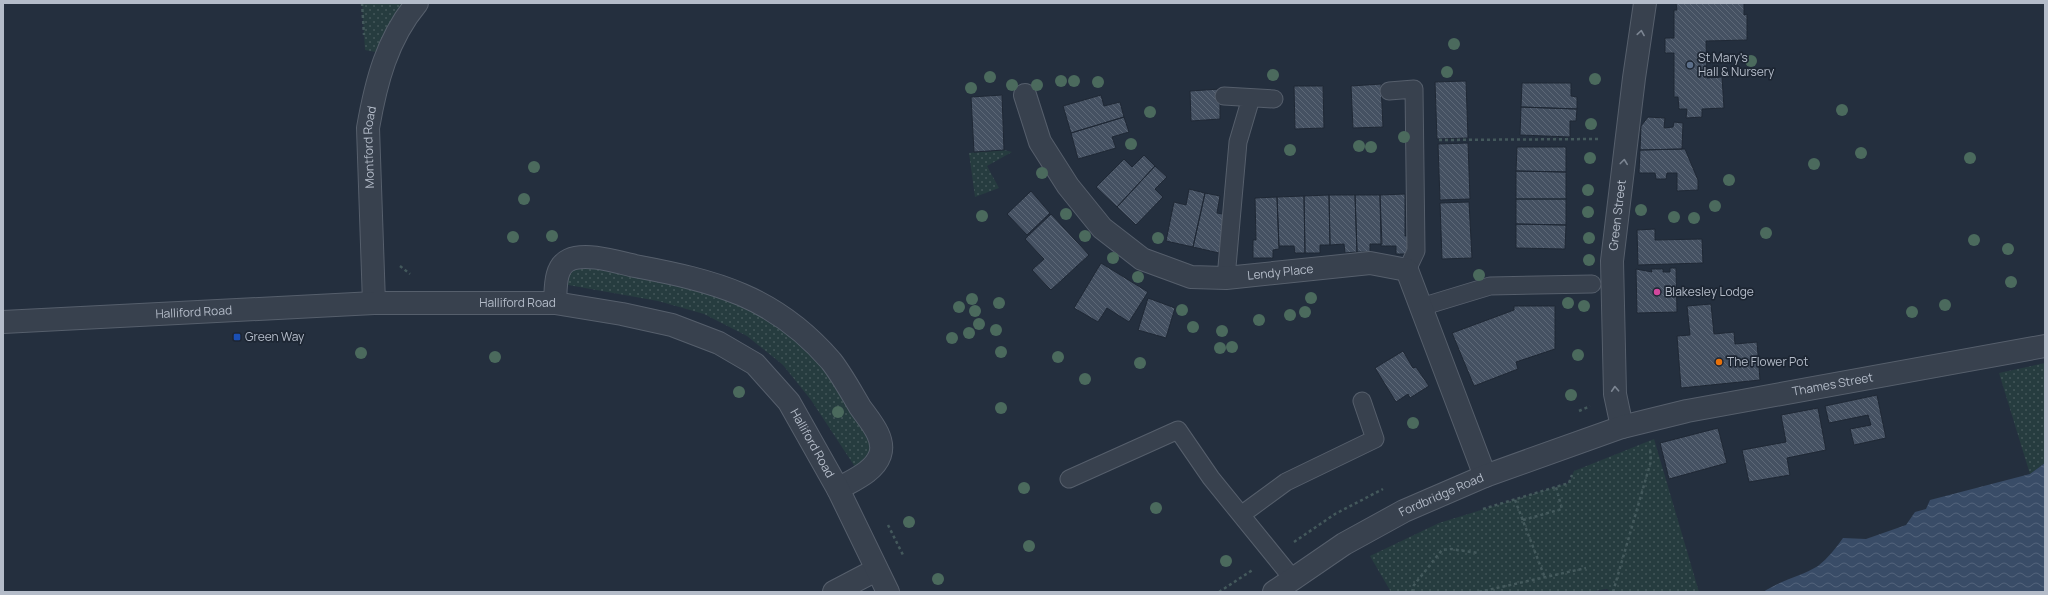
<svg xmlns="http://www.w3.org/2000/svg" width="2048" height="595" font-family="Manrope,sans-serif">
	<defs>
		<pattern id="grass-dots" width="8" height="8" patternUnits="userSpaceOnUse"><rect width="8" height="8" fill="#263c3f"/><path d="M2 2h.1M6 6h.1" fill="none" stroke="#435659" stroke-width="1.8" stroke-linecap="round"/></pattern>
		<pattern id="water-waves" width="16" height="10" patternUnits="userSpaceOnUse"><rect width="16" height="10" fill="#394c67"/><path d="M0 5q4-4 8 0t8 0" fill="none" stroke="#53647b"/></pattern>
		<pattern id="building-back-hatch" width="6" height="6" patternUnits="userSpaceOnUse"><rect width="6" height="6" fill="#455162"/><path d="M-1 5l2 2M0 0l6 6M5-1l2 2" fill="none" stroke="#5d6877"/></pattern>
	</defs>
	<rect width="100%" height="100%" fill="#242f3e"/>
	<path fill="url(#grass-dots)" d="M 362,3 L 417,3 L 386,54 L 365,50 Z
		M 1004,150 L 1012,152 L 987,166 L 999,188 L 975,197 L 969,153 Z
		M 569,260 L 675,274 L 800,330 L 880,436 L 861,476 L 811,400 L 783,365 L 747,336 L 704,314 L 658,301 L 557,283 Z
		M 2045,363 L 2045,463 L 2030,474 L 1999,373 Z
		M 1654,439 L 1699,592 L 1611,592 L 1607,589 L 1588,592 L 1391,592 L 1370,556 L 1439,523 L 1569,483 L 1574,471 Z"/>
	<path fill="url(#water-waves)" d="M 2045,463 L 2045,592 L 1763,592 C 1781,580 1802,576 1818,566 C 1828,558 1836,548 1843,538 L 1866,539 L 1906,525 L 1915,512 L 1926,509 L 1930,500 L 2030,474 Z"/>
	<path fill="url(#building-back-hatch)" stroke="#1f2835" d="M 1676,3 L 1744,3 L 1744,15 L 1747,14 L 1747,40 L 1706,41 L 1707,78 L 1722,77 L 1724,108 L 1702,109 L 1702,117 L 1686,118 L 1687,109 L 1679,109 L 1678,97 L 1674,97 L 1674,53 L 1665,53 L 1665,38 L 1674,38 L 1674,10 L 1677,10 Z
		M 1466,81 L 1468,138 L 1437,139 L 1435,82 Z
		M 1522,83 L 1571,83 L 1571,96 L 1577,97 L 1577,109 L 1521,107 Z
		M 1381,84 L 1383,127 L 1353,128 L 1351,86 Z
		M 1294,86 L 1323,86 L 1324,128 L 1295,129 Z
		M 1220,89 L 1220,119 L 1191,121 L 1190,91 Z
		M 1002,95 L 1004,150 L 974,152 L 971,97 Z
		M 1101,95 L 1104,106 L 1120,102 L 1124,117 L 1071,133 L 1063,106 Z
		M 1521,107 L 1577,109 L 1576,121 L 1570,121 L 1570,137 L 1520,135 Z
		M 1124,117 L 1129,132 L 1112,137 L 1116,148 L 1078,159 L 1071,133 Z
		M 1648,117 L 1665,118 L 1664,128 L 1673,127 L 1674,122 L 1683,123 L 1682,149 L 1640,150 L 1641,126 Z
		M 1468,143 L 1470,199 L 1440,200 L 1438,144 Z
		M 1517,147 L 1566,147 L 1566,172 L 1516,171 Z
		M 1685,149 L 1698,180 L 1698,190 L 1677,191 L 1677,173 L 1667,173 L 1666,179 L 1656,179 L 1655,173 L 1639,173 L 1640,150 Z
		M 1144,155 L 1155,166 L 1117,207 L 1096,187 L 1124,159 L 1132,167 Z
		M 1155,166 L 1167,177 L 1155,189 L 1163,197 L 1136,225 L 1117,207 Z
		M 1516,171 L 1566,172 L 1566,199 L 1516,199 Z
		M 1189,189 L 1205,193 L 1193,247 L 1166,241 L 1174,202 L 1186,205 Z
		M 1031,191 L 1050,213 L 1027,235 L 1007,214 Z
		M 1205,193 L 1220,196 L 1217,213 L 1228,215 L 1219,253 L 1193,247 Z
		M 1405,194 L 1405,236 L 1411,236 L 1411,254 L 1396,254 L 1396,246 L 1381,246 L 1380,195 Z
		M 1329,195 L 1330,245 L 1320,245 L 1320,253 L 1305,253 L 1304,196 Z
		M 1329,195 L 1355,195 L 1357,252 L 1345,253 L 1344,244 L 1330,245 Z
		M 1355,195 L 1380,195 L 1382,244 L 1370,244 L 1370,252 L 1357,252 Z
		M 1304,196 L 1305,253 L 1295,253 L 1294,246 L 1279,246 L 1277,197 Z
		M 1277,197 L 1279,249 L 1273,250 L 1273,258 L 1253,258 L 1253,240 L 1256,240 L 1255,198 Z
		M 1516,199 L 1566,199 L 1566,225 L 1516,224 Z
		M 1469,202 L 1472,258 L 1442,259 L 1440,203 Z
		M 1051,214 L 1089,255 L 1051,290 L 1032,270 L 1044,259 L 1025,239 Z
		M 1516,224 L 1566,225 L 1565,249 L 1516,248 Z
		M 1655,229 L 1655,240 L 1702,239 L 1703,263 L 1638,265 L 1637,230 Z
		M 1101,263 L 1148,292 L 1129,322 L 1107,308 L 1098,322 L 1074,308 Z
		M 1670,268 L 1676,268 L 1677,312 L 1637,313 L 1636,269 L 1652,272 L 1651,269 L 1663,269 L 1663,272 L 1670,272 Z
		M 1148,298 L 1175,308 L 1166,338 L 1138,330 Z
		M 1711,304 L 1714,334 L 1734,332 L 1735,344 L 1757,342 L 1760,380 L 1681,388 L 1677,336 L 1690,335 L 1687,306 Z
		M 1514,306 L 1555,306 L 1555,349 L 1516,362 L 1518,369 L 1474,386 L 1452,333 L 1514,310 Z
		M 1403,351 L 1413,368 L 1416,367 L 1429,386 L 1410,398 L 1408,394 L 1396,402 L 1375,368 Z
		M 1877,395 L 1886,438 L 1854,445 L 1850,429 L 1871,425 L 1868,415 L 1829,423 L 1825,406 Z
		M 1818,408 L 1826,450 L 1787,458 L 1790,475 L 1749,482 L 1742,450 L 1786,442 L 1781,415 Z
		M 1718,428 L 1727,463 L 1669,479 L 1660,443 Z"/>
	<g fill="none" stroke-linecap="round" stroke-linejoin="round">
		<defs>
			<path id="service" d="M 1389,91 L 1414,89 L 1416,251 L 1407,270
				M 1224,96 L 1274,99
				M 1226,278 L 1238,142 L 1251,98
				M 1421,307 L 1490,286 L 1592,284
				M 1069,479 L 1178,430 L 1211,478 L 1293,579
				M 1241,515 L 1286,482 L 1375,439 L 1362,401"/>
			<g id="minor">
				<path id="s1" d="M 1025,95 L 1040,142 L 1068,186 L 1102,228 L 1142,259 L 1191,277 L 1226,278 L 1370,263 L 1407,270 L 1485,476"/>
				<path id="s2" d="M 374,303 L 368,128 C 376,82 387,39 417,3"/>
				<path d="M 555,303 C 556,289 554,267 569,260 C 586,252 617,262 635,266 C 715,281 775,296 831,361 C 842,375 851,392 860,407 C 869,420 886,438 880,455 C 874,472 853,480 838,489"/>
				<path d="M 834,592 L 876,570"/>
			</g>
			<g id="tertiary">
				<path id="s3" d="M 3,322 L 374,303 L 555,303 L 622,314 L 672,325 L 719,343 L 755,364 L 789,402 L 838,489 L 888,592"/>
				<path id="s4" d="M 1622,427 L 1615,394 L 1612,261 L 1634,78 L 1645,3"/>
				<path id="s5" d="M 1274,592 L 1344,544 L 1404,511 L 1485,476 L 1622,427 L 1687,411 L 2045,346"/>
			</g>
		</defs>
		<use href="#service" stroke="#565f6c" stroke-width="19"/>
		<use href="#minor" stroke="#565f6c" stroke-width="24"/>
		<use href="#tertiary" stroke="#565f6c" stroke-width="24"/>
		<path stroke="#44595c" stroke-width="2.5" stroke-dasharray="3 3" stroke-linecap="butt" d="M 362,3 L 364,35
			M 1439,140 L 1598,139
			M 400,266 L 410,274
			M 1579,411 L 1590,406
			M 1515,500 L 1545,578
			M 1483,509 L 1569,483 L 1572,475
			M 1523,520 L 1562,509 L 1556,487
			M 888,525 L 903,555
			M 1294,542 L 1335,514 L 1383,489
			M 1219,592 L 1254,569
			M 1412,592 L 1414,585 L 1442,550 L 1451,549 L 1478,553
			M 1479,592 L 1586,568
			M 1613,592 L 1651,461 L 1650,449"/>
		<use href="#service" stroke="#38414e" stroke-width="17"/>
		<use href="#minor" stroke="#38414e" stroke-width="22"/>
		<use href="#tertiary" stroke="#38414e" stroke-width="22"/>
	</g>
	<g fill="#4b6a5d">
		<circle cx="1454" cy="44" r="6"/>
		<circle cx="1751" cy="61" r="6"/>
		<circle cx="1447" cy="72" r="6"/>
		<circle cx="1273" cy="75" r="6"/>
		<circle cx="990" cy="77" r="6"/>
		<circle cx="1595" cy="79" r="6"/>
		<circle cx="1061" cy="81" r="6"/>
		<circle cx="1074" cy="81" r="6"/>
		<circle cx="1098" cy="82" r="6"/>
		<circle cx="1012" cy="85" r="6"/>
		<circle cx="1037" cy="85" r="6"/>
		<circle cx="971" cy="88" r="6"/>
		<circle cx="1842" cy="110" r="6"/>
		<circle cx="1150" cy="112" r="6"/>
		<circle cx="1591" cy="124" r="6"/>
		<circle cx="1404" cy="137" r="6"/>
		<circle cx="1131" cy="144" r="6"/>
		<circle cx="1359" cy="146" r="6"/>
		<circle cx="1371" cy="147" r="6"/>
		<circle cx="1290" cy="150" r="6"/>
		<circle cx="1861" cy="153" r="6"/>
		<circle cx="1590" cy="158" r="6"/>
		<circle cx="1970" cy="158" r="6"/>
		<circle cx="1814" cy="164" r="6"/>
		<circle cx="534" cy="167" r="6"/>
		<circle cx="1042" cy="173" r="6"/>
		<circle cx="1729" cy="180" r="6"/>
		<circle cx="1588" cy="190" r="6"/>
		<circle cx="524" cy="199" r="6"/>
		<circle cx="1715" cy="206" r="6"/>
		<circle cx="1641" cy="210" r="6"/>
		<circle cx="1588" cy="212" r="6"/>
		<circle cx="1066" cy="214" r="6"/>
		<circle cx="982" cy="216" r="6"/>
		<circle cx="1674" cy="217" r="6"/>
		<circle cx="1694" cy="218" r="6"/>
		<circle cx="1766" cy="233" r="6"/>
		<circle cx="552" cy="236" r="6"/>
		<circle cx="1085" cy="236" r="6"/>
		<circle cx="513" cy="237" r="6"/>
		<circle cx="1158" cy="238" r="6"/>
		<circle cx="1589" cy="238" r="6"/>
		<circle cx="1974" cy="240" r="6"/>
		<circle cx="2008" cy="249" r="6"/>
		<circle cx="1113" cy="258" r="6"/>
		<circle cx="1589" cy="260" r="6"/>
		<circle cx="1479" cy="275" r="6"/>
		<circle cx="1138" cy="277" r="6"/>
		<circle cx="2011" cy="282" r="6"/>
		<circle cx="1311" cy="298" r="6"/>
		<circle cx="972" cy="299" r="6"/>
		<circle cx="999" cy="303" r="6"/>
		<circle cx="1568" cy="303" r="6"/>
		<circle cx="1945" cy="305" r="6"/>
		<circle cx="1584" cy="306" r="6"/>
		<circle cx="959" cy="307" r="6"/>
		<circle cx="1182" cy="310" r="6"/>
		<circle cx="975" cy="311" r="6"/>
		<circle cx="1305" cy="312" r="6"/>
		<circle cx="1912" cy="312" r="6"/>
		<circle cx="1290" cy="315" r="6"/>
		<circle cx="1259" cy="320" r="6"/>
		<circle cx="979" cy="324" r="6"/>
		<circle cx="1193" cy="327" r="6"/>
		<circle cx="996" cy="330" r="6"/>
		<circle cx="1222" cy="331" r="6"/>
		<circle cx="969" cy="333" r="6"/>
		<circle cx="952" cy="338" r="6"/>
		<circle cx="1232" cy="347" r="6"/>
		<circle cx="1220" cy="348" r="6"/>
		<circle cx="1001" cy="352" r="6"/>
		<circle cx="361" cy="353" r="6"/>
		<circle cx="1578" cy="355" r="6"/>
		<circle cx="495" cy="357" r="6"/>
		<circle cx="1058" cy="357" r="6"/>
		<circle cx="1140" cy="363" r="6"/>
		<circle cx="1085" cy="379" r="6"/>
		<circle cx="739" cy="392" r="6"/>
		<circle cx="1571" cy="395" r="6"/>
		<circle cx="1001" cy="408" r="6"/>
		<circle cx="838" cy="412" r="6"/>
		<circle cx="1413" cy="423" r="6"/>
		<circle cx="1024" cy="488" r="6"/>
		<circle cx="1156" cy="508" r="6"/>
		<circle cx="909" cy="522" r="6"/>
		<circle cx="1029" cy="546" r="6"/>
		<circle cx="1226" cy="561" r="6"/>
		<circle cx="938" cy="579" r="6"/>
	</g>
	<defs><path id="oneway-chevron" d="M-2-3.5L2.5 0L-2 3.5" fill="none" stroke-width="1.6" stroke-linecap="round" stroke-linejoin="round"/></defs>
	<g stroke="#7c8592">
		<use href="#oneway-chevron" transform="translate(1641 33) rotate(-81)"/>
		<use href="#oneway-chevron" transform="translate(1624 162) rotate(-83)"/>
		<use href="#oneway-chevron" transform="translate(1615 389) rotate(-93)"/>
	</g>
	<circle fill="#5c6f8a" stroke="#1d2633" stroke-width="1.5" cx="1690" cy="65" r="4"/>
	<circle fill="#d1479c" stroke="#1d2633" stroke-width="1.5" cx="1657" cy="292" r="4"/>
	<rect fill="#1a4fb4" stroke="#1d2633" stroke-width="1.5" x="233" y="333" width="8" height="8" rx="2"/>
	<circle fill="#e8710a" stroke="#1d2633" stroke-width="1.5" cx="1719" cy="362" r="4"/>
	<g text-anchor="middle" stroke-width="3.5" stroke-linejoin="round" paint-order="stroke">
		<g font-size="12" fill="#b4bcc9" stroke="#1d2633" text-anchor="start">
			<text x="1698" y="62">St Mary's<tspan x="1698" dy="14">Hall &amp; Nursery</tspan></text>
			<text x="1665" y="296">Blakesley Lodge</text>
			<text x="245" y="341">Green Way</text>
			<text x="1727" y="366">The Flower Pot</text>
		</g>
		<g font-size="12" fill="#b4bcc9" stroke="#1d2633">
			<text dy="4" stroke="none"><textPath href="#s2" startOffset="156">Montford Road</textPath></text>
			<text dy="4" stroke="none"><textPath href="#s4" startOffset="213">Green Street</textPath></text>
			<text dy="4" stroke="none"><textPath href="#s1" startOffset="348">Lendy Place</textPath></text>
			<text dy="4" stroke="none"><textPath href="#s3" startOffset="515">Halliford Road</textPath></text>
			<text dy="4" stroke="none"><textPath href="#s3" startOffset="191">Halliford Road</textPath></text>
			<text dy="4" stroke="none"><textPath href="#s5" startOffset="602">Thames Street</textPath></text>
			<text dy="4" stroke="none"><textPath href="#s3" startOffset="862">Halliford Road</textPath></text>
			<text dy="4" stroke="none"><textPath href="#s5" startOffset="194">Fordbridge Road</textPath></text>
		</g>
	</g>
	<rect width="2048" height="595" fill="none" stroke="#b4bcc9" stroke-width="8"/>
</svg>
